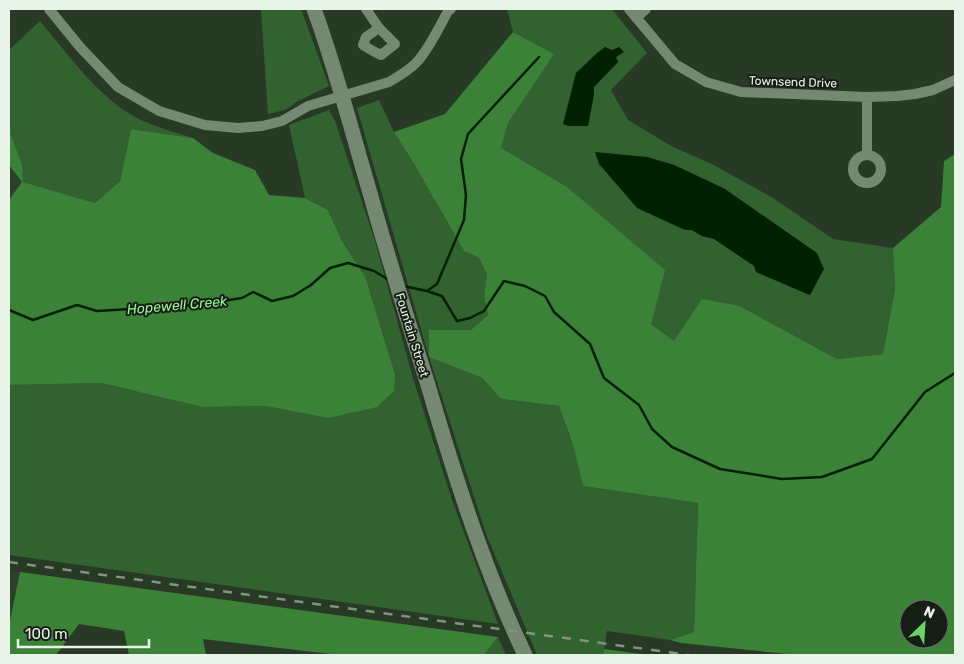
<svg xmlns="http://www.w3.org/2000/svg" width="964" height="664" font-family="Rubik,sans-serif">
	<rect width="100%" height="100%" fill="#283926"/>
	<path fill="#2a4128" d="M 9,165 L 22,182 L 9,200 Z
		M 9,570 L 20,572 L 9,625 Z"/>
	<path fill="#32622f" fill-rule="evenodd" d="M 262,9 L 301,9 L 329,86 L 298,101 L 285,110 L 268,114 L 261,10 Z
		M 507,9 L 612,9 L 647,53 L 611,90 L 628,120 L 673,147 L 712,164 L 773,198 L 833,239 L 893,248 L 895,289 L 883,354 L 837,359 L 740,306 L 675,342 L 651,324 L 501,148 L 508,123 L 553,54 L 513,32 ZM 619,47 L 623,52 L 615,57 L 618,62 L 594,87 L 594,95 L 563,123 ZM 647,157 L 674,165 L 725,189 L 809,295 L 756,272 L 755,266 L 714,239 L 702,236 L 692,230 Z
		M 40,21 C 67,53 91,87 125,111 C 145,124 170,131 193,138 L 131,129 L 120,181 L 95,203 L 22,182 L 22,164 L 9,130 L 9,50 Z
		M 379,100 L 394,132 L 411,159 L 464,251 L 479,258 L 488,274 L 484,297 L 488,315 L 471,330 L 429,330 L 430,357 L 482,378 L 501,399 L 559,406 L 573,445 L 583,486 L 698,503 L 694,632 L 670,640 L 607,631 L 603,655 L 537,655 L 486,534 L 429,357 L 357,108 Z
		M 329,110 L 335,121 L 375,241 L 413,378 L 452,500 L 498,624 L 9,555 L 9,385 L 101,383 L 202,407 L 265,406 L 328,418 L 395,374 L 365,276 L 342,241 L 328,210 L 305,198 L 289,125 Z
		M 498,637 L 506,655 L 484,655 Z"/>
	<path fill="#3c8138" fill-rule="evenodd" d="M 513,32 L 554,54 L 508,123 L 501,148 L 567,187 L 665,270 L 651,324 L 674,341 L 702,299 L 740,306 L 837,359 L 883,354 L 895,289 L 893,248 L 941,207 L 944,161 L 955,154 L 955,655 L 797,655 L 681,643 L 670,640 L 694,632 L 698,503 L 583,486 L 573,445 L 559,406 L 501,399 L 482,378 L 429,357 L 429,330 L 471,330 L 488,315 L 484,297 L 487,274 L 479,258 L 464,251 L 411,159 L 394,132 L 445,114 ZM 909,609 L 939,609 L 939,639 L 909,639 Z
		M 131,129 L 193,138 L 213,153 L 255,170 L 269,195 L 305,198 L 328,210 L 342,241 L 365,276 L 395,374 L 394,391 L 377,407 L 328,418 L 265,406 L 202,407 L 101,383 L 9,385 L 9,200 L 22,182 L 9,165 L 9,130 L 22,164 L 23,182 L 95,203 L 120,181 Z
		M 20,572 L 498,637 L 484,655 L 339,655 L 203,639 L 206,655 L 129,655 L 124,631 L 79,624 L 56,655 L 9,655 L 9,625 Z
		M 604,649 L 648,655 L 603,655 Z"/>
	<path fill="#002100" d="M 605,47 L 612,50 L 619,47 L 624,52 L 616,57 L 618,62 L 594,87 L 594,95 L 588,126 L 568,126 L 563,124 L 576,73 L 597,53 Z
		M 595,152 L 647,157 L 674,165 L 725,189 L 817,253 L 824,269 L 810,295 L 756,272 L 754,266 L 714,239 L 702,236 L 692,230 L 685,230 L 637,208 L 599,164 Z"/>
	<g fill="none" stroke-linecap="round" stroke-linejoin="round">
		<path stroke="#002100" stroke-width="2.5" d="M 403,286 L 427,291 L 442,296 L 457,321 L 470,318 L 484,311 L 504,281 L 525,286 L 545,296 L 554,312 L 590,344 L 604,378 L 639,405 L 652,429 L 672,447 L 720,469 L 782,479 L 822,477 L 872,459 L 925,392 L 955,373
			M 427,291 L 437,284 L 464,220 L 466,195 L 461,159 L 468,134 L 539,57
			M 9,310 L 33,320 L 77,305 L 97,311 L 197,305 L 242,298 L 253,292 L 272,301 L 293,296 L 311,285 L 330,268 L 348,263 L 374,271 L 389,280"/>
		<path stroke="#748872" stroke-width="10" d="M 49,9 L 80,47 L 118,87 L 159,111 L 205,125 L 238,128 L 262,126 L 282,121 L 308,106 L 389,82 C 399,76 408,71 416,63 C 428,51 440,26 448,11 L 451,9
			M 366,9 L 379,28 L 395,44 L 381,55 L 373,51 L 363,45 L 366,37 L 379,28
			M 629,9 L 675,64 L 706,82 L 741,92 L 867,97 L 897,96 L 915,94 L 933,90 L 955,80
			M 636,18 L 646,9
			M 867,154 L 867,97
			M853 169a14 14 0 1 1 28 0a14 14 0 1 1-28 0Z"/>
		<path stroke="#748872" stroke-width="15" d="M 314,9 C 336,69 352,132 370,193 C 388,258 408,321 428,385 C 455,477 484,569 525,655"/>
		<path stroke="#849282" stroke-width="2.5" stroke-dasharray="9 9" stroke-linecap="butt" d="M 9,562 L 689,655"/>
	</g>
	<g text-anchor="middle" stroke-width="4" stroke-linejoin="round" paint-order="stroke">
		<g font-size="12" fill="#e9f4e8" stroke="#161e15">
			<text transform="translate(793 82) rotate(2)" y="4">Townsend Drive</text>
			<text transform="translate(412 335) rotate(73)" y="4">Fountain Street</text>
		</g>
		<g font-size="14" font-style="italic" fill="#9bf694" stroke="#161e15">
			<text transform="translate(177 305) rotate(-5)" y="5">Hopewell Creek</text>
		</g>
	</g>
	<rect width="964" height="664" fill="none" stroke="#e9f4e8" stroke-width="20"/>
	<g transform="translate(924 624) rotate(25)"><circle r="24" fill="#161e15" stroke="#6a7469"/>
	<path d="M0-4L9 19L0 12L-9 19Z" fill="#6ad363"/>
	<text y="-8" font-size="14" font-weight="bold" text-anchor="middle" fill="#e9f4e8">N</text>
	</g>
	<path d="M18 639v8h131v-8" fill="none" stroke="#e9f4e8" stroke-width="2.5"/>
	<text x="25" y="639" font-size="15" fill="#e9f4e8" stroke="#161e15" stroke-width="4" paint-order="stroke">100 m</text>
</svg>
